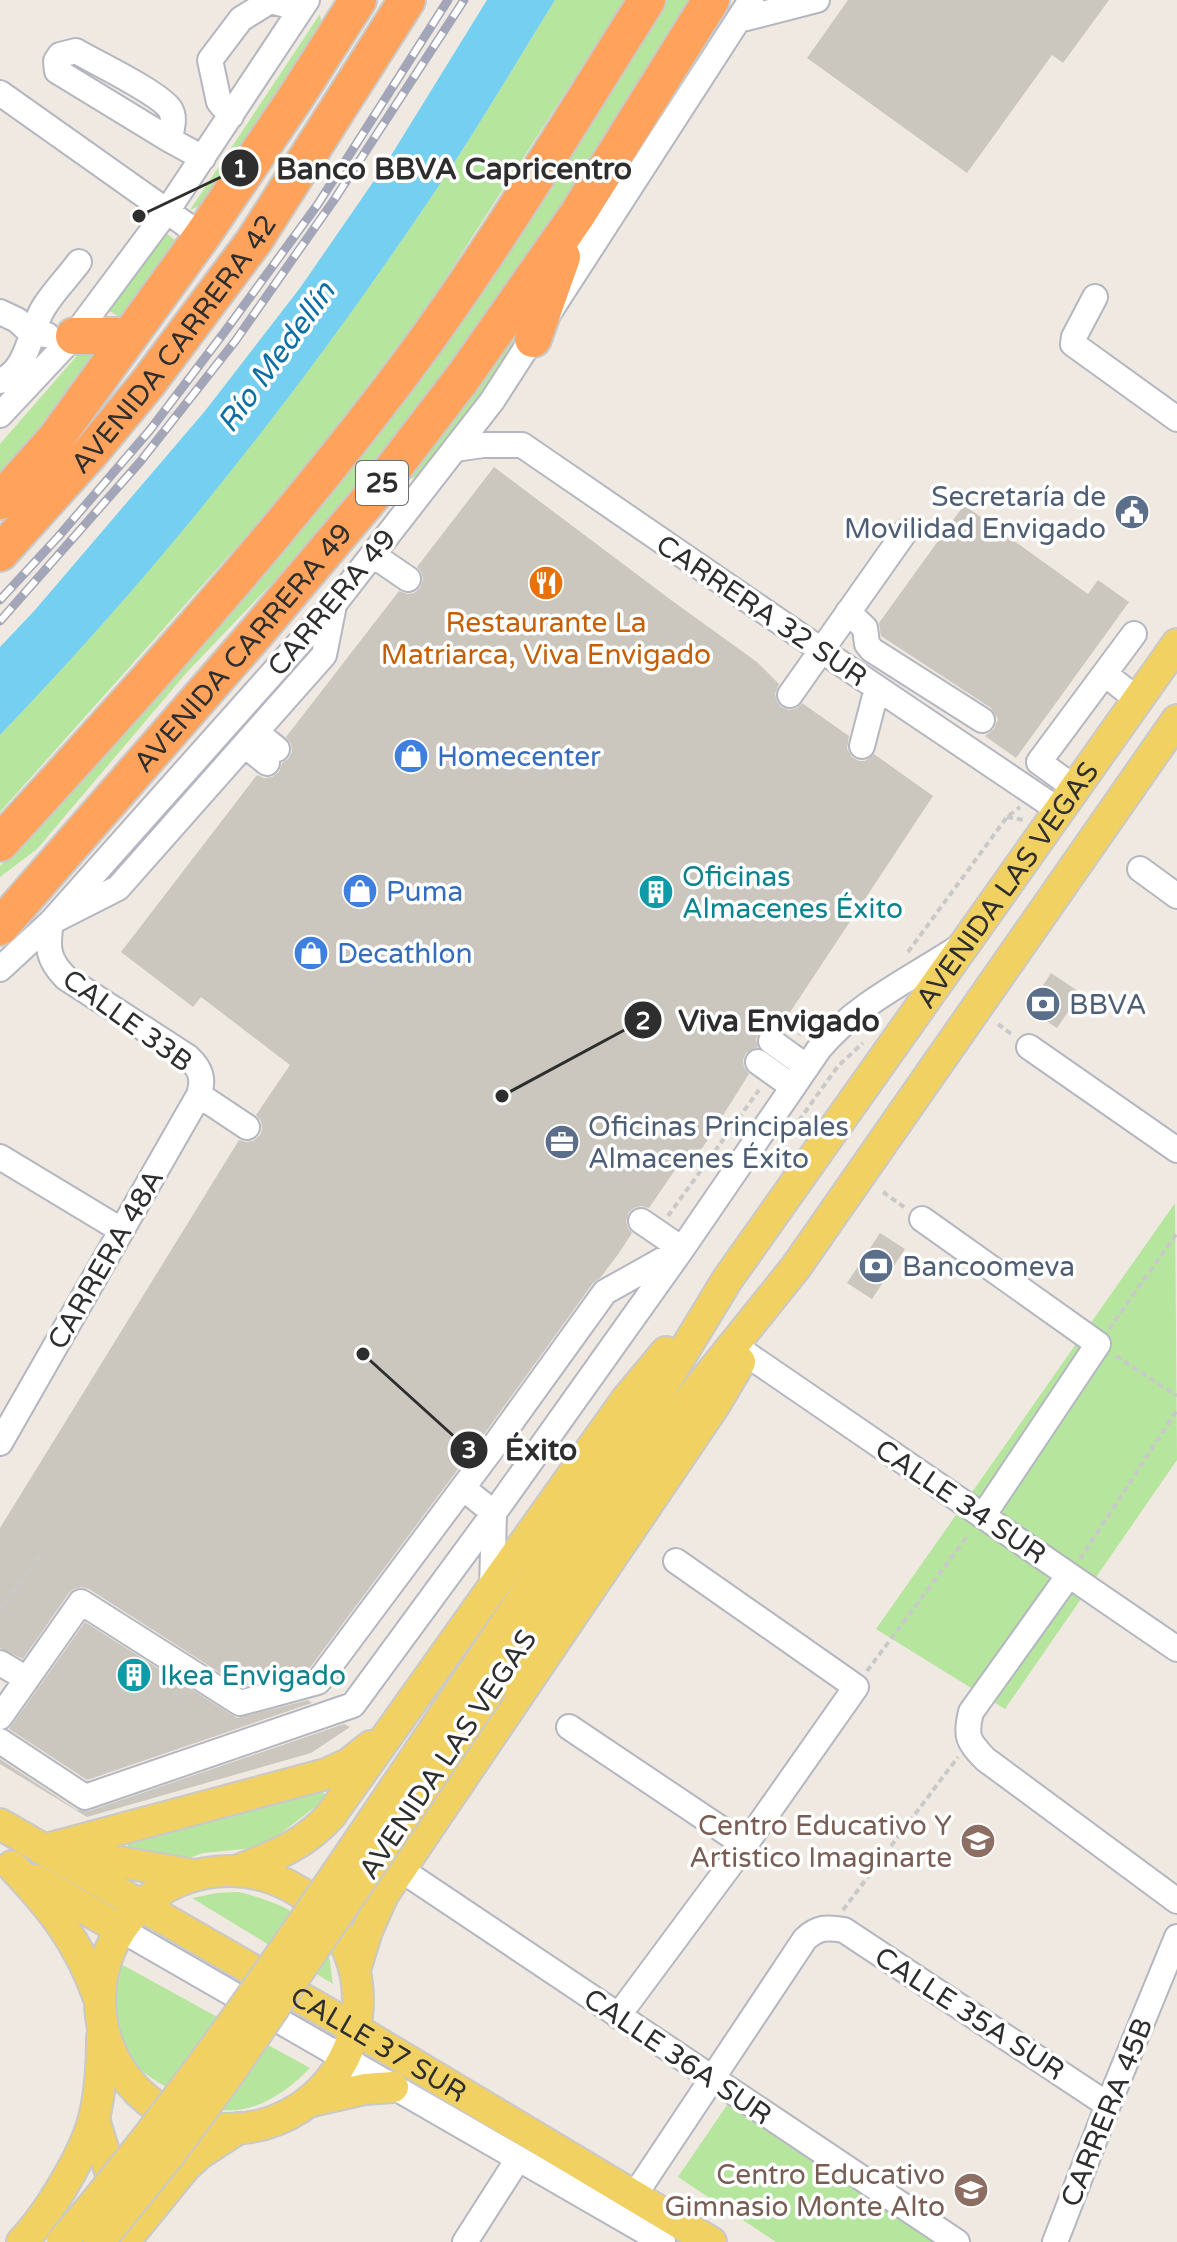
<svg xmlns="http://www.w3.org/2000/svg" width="1177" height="2242" font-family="'Varela Round',sans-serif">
	<rect width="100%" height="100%" fill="#efe9e1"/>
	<path fill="#b6e59e" d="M 555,0 L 625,0 L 425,310 L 291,486 L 0,812 L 0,735 C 166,562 314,374 446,175 C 484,118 519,58 555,0 Z
		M 667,0 L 692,0 L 626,106 L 520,267 L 417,412 L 320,533 L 188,671 L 37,849 L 0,877 L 0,866 L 27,839 L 400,403 L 505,258 Z
		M 320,14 L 323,37 L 213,200 L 190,210 Z
		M 163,231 L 179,243 L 123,320 L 107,309 Z
		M 532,312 L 471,416 L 428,475 L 408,479 Z
		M 105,348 L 22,452 L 0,475 L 0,444 L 81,351 Z
		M 1175,1203 L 1177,1460 L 1005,1709 L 876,1629 Z
		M 317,1787 L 328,1797 L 263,1847 L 203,1853 L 177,1862 L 127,1855 L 129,1836 Z
		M 239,1892 C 276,1902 312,1913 328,1953 C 331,1963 331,1975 333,1984 L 192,1898 L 217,1893 Z
		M 121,1964 L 310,2068 C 288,2091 252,2117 217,2109 C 202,2106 185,2097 172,2090 C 155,2081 134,2068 125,2050 C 122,2045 121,2037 120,2032 C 114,2008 116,1988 121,1964 Z
		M 727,2105 L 933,2242 L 776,2242 L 678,2177 Z"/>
	<path fill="#75cff0" d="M 487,0 L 555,0 C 519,58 484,118 446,175 C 314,374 166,563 0,735 L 0,647 L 35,610 L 205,411 L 300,288 L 387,162 Z"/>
	<path fill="#cbc7bf" d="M 848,0 L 1109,0 L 1063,63 L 1052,55 L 967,173 L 807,58 Z
		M 494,467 L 671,600 L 757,662 L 779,684 L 775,694 L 777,702 L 781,707 L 789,710 L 797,708 L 802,703 L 849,736 L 847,749 L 852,757 L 859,761 L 865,761 L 874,754 L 933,796 L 779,1029 L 773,1026 L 766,1027 L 758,1033 L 756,1040 L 758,1047 L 746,1053 L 743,1060 L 744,1067 L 749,1074 L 703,1147 L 686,1164 L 675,1170 L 649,1208 L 641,1206 L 634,1208 L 629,1212 L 626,1221 L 628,1228 L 632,1233 L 619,1253 L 601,1277 L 593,1283 L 482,1437 L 309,1669 L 242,1687 L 89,1589 L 81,1587 L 74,1589 L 69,1593 L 23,1659 L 0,1648 L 0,1528 L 239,1140 L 245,1142 L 253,1141 L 260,1135 L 262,1129 L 261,1121 L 256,1115 L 290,1065 L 201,997 L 193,1007 L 121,952 L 257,775 L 264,778 L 272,777 L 279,772 L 282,763 L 288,759 L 292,752 L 291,744 L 286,737 L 399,591 L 408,594 L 414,593 L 420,588 L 423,579 L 421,572 L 417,567 Z
		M 964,505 L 1088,594 L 1098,580 L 1129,602 L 1016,758 L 985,736 L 994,729 L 998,719 L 991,708 L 881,636 L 879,623 Z
		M 1051,973 L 1081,993 L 1057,1028 L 1028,1009 Z
		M 880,1233 L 905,1249 L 872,1299 L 847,1283 Z
		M 85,1622 L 237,1718 L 308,1700 L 312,1703 L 87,1780 L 9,1729 Z
		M 344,1724 L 350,1727 L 311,1753 L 87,1817 L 0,1764 L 0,1759 L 77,1810 L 89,1811 Z"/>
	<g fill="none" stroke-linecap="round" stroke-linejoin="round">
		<defs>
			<path id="minor" d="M 739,20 L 817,0
				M 0,93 L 202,236
				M 231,116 L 219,102 L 210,60 L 241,19 L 270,1 L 301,9
				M 170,140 C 171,130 176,118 170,109 C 158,92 96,63 76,51 L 60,55 L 56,61 L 57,71 L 170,140 L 203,158
				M 1095,297 L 1074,337 L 1073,344 L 1177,419
				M 0,312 L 17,320 L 31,333 L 47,335
				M 0,381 C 29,370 29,330 44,307 C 54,291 68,277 79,262
				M 0,415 L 74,336 L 167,211 L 307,0
				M 455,449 L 483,445 L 522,445 L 821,650 L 1060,811
				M 373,555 L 408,579
				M 848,612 L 865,628 L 867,644 L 872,650 L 982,720
				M 1105,674 L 1138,700
				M 790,695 L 905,532
				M 256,732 L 277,749
				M 245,745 L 267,763
				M 862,746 L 877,688
				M 1075,788 L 1039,762 L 1134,634
				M 1140,869 L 1177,896
				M 0,969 L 51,922 L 335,603 L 492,401 L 751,0
				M 771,1041 L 807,1067
				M 1029,1047 L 1177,1150
				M 758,1062 L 793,1087
				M 199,1095 L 247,1127
				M 0,1157 L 121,1230
				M 922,1219 L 1098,1344 L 983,1516
				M 745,1353 L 1177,1649
				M 0,1443 L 199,1095 C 204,1079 201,1069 188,1057 L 66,978 C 47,959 47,947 51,922 L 118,888 L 324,655 L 334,605
				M 463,1488 L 494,1513 L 492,1589
				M 1069,1575 L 971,1712 C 965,1737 968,1741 985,1759 L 1177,1901
				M 0,1663 L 27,1679
				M 0,1717 L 81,1602 L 240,1703 L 318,1682 L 494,1446 L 605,1292 L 682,1249 L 641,1221
				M 569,1727 L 745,1845
				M 0,1741 L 85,1797 L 353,1705 L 494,1513 L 682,1249 L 819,1049 C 855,1005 910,979 956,949
				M 400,1869 L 957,2242
				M 120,1929 L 663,2242
				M 618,2016 L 745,1845 L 856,1687 L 676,1561
				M 634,2196 L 805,1939 C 818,1927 827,1927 844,1930 L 1108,2105
				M 465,2242 L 518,2159
				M 1055,2242 L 1108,2105 L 1177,1937"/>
			<g id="major">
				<path id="s1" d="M 474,1671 L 645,1415 L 727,1280 L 1177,644"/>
				<path d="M 493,1685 L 694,1394 L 796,1267 L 1177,720"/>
				<path id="s2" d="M 0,1824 L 355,2029 L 711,2242"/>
				<path d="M 43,1850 L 326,1774 L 348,1764 L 371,1746"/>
				<path d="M 61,1852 L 195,1875"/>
				<path d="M 12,1866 C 51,1907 79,1942 98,1996"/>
				<path d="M 236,1871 C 274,1856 303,1846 331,1815 L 626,1400 L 666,1352"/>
				<circle cx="229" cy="2000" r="129"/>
				<path d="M 36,1880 L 120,1929"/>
				<path d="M 355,1970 L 367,1931 L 383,1895 L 714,1406 L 740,1362"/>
				<path d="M 308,2102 L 365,2089 L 393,2087"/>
				<path d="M 94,2119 L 119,2201"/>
				<path d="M 22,2242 C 48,2215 85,2154 94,2118 C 101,2091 102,2064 102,2037"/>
				<path d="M 124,2242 L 185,2167 L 199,2154 L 239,2128"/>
			</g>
			<g id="highway">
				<path d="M 74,336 L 129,336"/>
				<path d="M 533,339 L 562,257"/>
				<path d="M 0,501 L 56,438 L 202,236 L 296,97 L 358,0"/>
				<path id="s3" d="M 0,553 L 91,452 L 148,383 L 254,241 L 407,0"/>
				<path d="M 0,843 C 135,696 269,547 390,389 C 485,265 564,131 647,0"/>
				<path id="s4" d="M 0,927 L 257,632 L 372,496 L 464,376 L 577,215 L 711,0"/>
			</g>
		</defs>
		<use href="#minor" stroke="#b4b7c1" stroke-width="28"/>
		<use href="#major" stroke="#c9c9c9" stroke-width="34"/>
		<use href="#highway" stroke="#c9c9c9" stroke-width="40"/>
		<path stroke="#c9c9c9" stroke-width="4" stroke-dasharray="6 4" stroke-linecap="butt" d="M 1007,817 L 1024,820
			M 908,952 L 1007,817 L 1020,807
			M 998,1024 L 1014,1036
			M 799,1035 L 809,1021 L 819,1016
			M 793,1129 L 838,1066 L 863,1043
			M 883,1192 L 904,1207
			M 668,1216 L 759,1090
			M 1109,1329 L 1177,1233
			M 1116,1356 L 1177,1396
			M 1080,1559 L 1177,1410
			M 0,1610 L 44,1550
			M 867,1671 L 969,1534
			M 843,1910 L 958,1757"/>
		<use href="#minor" stroke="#fff" stroke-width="24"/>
		<use href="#major" stroke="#f2d163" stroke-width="30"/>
		<use href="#highway" stroke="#ffa35c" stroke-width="36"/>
		<defs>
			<path id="rail" d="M 0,600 L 58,537 L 150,430 L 226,330 L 318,204 L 448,0
				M 0,621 L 140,462 L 236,340 L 334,200 L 464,0"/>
		</defs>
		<use href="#rail" stroke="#a3a6b8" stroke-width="9"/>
		<use href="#rail" stroke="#fff" stroke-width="6" stroke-dasharray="18" stroke-linecap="butt"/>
		<defs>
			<path id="major-bridge" d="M 62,2242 C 215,2064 341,1865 474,1671
				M 99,2242 L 170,2154 L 231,2071 L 493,1685"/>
		</defs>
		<use href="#major-bridge" stroke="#c9c9c9" stroke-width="34" stroke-linecap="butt"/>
		<use href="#major-bridge" stroke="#f2d163" stroke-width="30"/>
	</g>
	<defs>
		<symbol id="civic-disc" viewBox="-11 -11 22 22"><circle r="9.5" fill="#5c6f8a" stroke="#fff"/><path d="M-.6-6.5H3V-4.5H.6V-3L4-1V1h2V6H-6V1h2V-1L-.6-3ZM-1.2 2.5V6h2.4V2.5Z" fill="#fff"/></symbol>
		<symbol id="restaurant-disc" viewBox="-11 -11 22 22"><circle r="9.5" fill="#e8710a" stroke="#fff"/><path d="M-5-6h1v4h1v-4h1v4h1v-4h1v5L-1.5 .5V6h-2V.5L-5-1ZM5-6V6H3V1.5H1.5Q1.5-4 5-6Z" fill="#fff"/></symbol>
		<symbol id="shop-disc" viewBox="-11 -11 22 22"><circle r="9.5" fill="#3f7fe0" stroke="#fff"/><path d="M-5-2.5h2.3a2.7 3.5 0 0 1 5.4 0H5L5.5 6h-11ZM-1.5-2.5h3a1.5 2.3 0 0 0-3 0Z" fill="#fff"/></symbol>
		<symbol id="building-disc" viewBox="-11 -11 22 22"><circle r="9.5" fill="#0f9aa8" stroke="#fff"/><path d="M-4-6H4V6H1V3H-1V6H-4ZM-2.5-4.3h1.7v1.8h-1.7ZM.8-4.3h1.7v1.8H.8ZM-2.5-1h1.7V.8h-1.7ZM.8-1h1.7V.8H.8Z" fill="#fff"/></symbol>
		<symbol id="bank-disc" viewBox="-11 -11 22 22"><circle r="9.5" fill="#5c6f8a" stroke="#fff"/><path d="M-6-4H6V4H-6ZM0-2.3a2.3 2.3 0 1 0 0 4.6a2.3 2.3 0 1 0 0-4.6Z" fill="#fff"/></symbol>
		<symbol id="office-disc" viewBox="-11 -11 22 22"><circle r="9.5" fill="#5c6f8a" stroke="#fff"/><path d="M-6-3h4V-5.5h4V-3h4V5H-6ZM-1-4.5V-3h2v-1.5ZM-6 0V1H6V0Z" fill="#fff"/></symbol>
		<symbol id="school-disc" viewBox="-11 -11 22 22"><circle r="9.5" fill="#8d6e63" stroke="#fff"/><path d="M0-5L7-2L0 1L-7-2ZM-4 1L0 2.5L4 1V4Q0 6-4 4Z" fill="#fff"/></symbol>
	</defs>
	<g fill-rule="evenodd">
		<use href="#civic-disc" x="1112" y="492" width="40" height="40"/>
		<use href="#restaurant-disc" x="526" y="563" width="40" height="40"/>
		<use href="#shop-disc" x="391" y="736" width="40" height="40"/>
		<use href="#shop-disc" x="340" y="871" width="40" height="40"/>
		<use href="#building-disc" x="636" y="872" width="40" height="40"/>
		<use href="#shop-disc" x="291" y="933" width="40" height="40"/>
		<use href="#bank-disc" x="1023" y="984" width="40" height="40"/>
		<use href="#office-disc" x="542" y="1122" width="40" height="40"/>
		<use href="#bank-disc" x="856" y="1246" width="40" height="40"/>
		<use href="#building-disc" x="114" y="1655" width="40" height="40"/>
		<use href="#school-disc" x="958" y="1821" width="40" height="40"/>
		<use href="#school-disc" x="951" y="2170" width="40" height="40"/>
	</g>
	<g text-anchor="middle" stroke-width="7" stroke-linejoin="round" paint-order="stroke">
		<rect fill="#fff" stroke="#6d6d6d" stroke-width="2" x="356" y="461" width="52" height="44" rx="6"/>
		<g font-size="26" font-weight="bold" fill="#2e2e2e">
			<text x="382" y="492">25</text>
		</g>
		<g font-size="28" fill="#2e2e2e" stroke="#fff">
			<text dy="10" stroke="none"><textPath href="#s3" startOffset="272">AVENIDA CARRERA 42</textPath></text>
			<text transform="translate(331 602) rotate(-50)" y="10">CARRERA 49</text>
			<text transform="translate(762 610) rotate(34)" y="10">CARRERA 32 SUR</text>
			<text dy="10" stroke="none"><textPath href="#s4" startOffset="370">AVENIDA CARRERA 49</textPath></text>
			<text dy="10" stroke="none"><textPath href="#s1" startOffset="950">AVENIDA LAS VEGAS</textPath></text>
			<text transform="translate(128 1020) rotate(36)" y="10">CALLE 33B</text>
			<text transform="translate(105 1259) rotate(-60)" y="10">CARRERA 48A</text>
			<text transform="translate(961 1501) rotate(34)" y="10">CALLE 34 SUR</text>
			<text transform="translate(447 1754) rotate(-56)" y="10">AVENIDA LAS VEGAS</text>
			<text transform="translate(970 2013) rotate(33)" y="10">CALLE 35A SUR</text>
			<text dy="10" stroke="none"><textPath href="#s2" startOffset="438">CALLE 37 SUR</textPath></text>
			<text transform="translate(678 2056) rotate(34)" y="10">CALLE 36A SUR</text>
			<text transform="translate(1106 2112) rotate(-68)" y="10">CARRERA 45B</text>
		</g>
		<g font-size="28" fill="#4e5e75" stroke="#fff" text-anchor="start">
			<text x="1106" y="506" text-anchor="end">Secretaría de<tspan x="1106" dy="32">Movilidad Envigado</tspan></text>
			<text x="1069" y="1014">BBVA</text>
			<text x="588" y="1136">Oficinas Principales<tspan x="588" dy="32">Almacenes Éxito</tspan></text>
			<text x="902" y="1276">Bancoomeva</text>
		</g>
		<g font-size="28" fill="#c56008" stroke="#fff">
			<text x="546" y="632">Restaurante La<tspan x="546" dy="32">Matriarca, Viva Envigado</tspan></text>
		</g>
		<g font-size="28" fill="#366cbe" stroke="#fff" text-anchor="start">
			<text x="437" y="766">Homecenter</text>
			<text x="386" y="901">Puma</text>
			<text x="337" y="963">Decathlon</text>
		</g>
		<g font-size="28" fill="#0d838f" stroke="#fff" text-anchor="start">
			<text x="682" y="886">Oficinas<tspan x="682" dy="32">Almacenes Éxito</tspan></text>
			<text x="160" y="1685">Ikea Envigado</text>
		</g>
		<g font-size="28" fill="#785e54" stroke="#fff" text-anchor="end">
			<text x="952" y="1835">Centro Educativo Y<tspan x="952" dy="32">Artistico Imaginarte</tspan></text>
			<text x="945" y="2184">Centro Educativo<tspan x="945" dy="32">Gimnasio Monte Alto</tspan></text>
		</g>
		<g font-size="30" font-style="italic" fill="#0d6fa3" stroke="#fff">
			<text transform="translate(276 357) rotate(-54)" y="10">Río Medellín</text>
		</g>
	</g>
	<path fill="none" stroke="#2e2e2e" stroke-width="3" d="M139 216L240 168M502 1096L643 1020M363 1354L469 1450"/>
	<g fill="#2e2e2e" stroke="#fff" stroke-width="3">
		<circle cx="139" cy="216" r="8"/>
		<circle cx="502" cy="1096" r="8"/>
		<circle cx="363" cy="1354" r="8"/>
		<circle cx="240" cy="168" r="20"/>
		<circle cx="643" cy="1020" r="20"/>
		<circle cx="469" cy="1450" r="20"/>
	</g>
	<g font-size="24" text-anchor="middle" font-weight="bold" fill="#fff">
		<text x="240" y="177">1</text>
		<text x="643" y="1029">2</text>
		<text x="469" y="1458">3</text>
	</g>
	<g font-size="30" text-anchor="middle" font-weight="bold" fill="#2e2e2e" stroke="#fff" stroke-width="7" stroke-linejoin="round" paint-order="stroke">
		<text x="454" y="179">Banco BBVA Capricentro</text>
		<text x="779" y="1031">Viva Envigado</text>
		<text x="541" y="1460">Éxito</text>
	</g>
</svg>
